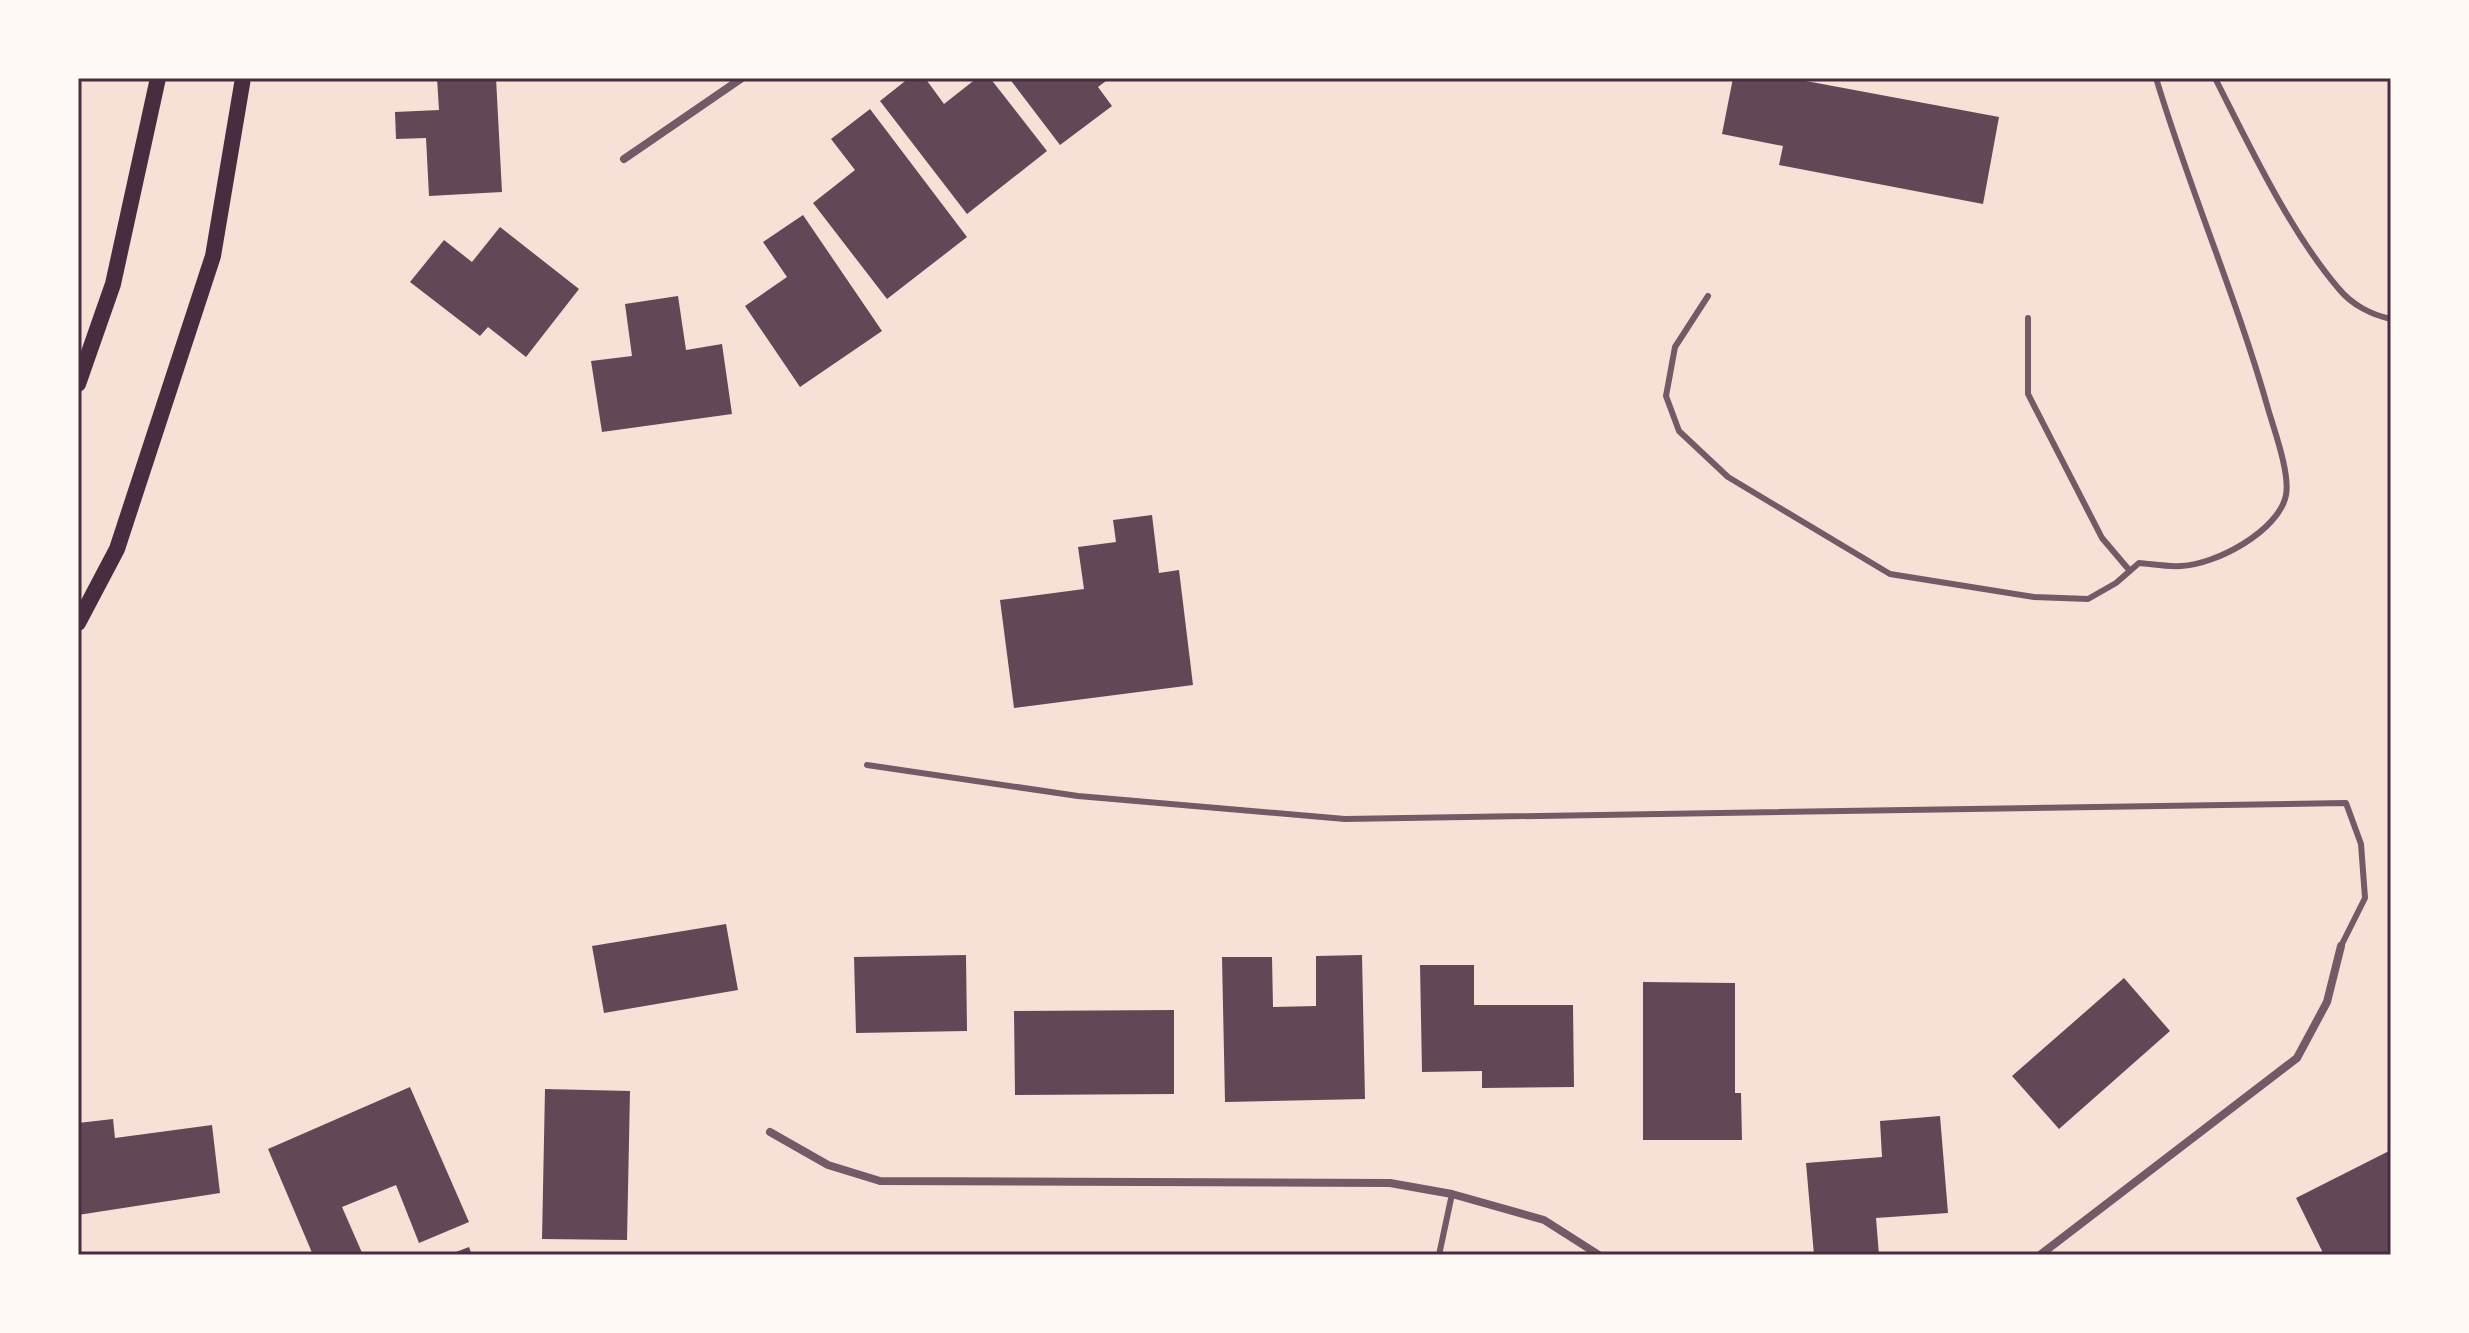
<svg xmlns="http://www.w3.org/2000/svg" width="2469" height="1333" font-family="Manrope,sans-serif">
	<rect width="100%" height="100%" fill="#f7e1d7"/>
	<path fill="#644757" d="M 437,78 L 496,78 L 502,192 L 429,196 L 426,138 L 396,139 L 395,112 L 439,110 Z
		M 909,78 L 925,78 L 944,104 L 977,78 L 990,78 L 1047,151 L 967,214 L 880,101 Z
		M 1009,78 L 1110,78 L 1098,87 L 1112,106 L 1060,145 Z
		M 1733,78 L 1790,78 L 1999,117 L 1983,204 L 1779,165 L 1783,146 L 1722,134 Z
		M 870,109 L 967,237 L 887,299 L 813,203 L 855,170 L 831,139 Z
		M 803,215 L 882,331 L 800,387 L 745,306 L 787,277 L 763,242 Z
		M 500,227 L 579,289 L 526,357 L 488,327 L 480,336 L 410,282 L 444,240 L 472,262 Z
		M 678,296 L 686,350 L 722,344 L 732,414 L 602,432 L 591,361 L 632,356 L 625,304 Z
		M 1152,515 L 1159,573 L 1179,570 L 1193,685 L 1014,708 L 1000,600 L 1084,589 L 1078,547 L 1116,542 L 1113,520 Z
		M 726,924 L 738,990 L 604,1013 L 592,946 Z
		M 966,955 L 967,1031 L 856,1033 L 854,957 Z
		M 1362,955 L 1365,1099 L 1225,1102 L 1222,957 L 1272,957 L 1273,1007 L 1316,1006 L 1316,956 Z
		M 1420,965 L 1474,965 L 1474,1005 L 1573,1005 L 1574,1087 L 1482,1088 L 1482,1071 L 1422,1072 Z
		M 2124,978 L 2170,1031 L 2059,1129 L 2012,1076 Z
		M 1643,982 L 1735,983 L 1735,1093 L 1741,1093 L 1742,1140 L 1643,1140 Z
		M 1174,1010 L 1174,1094 L 1015,1095 L 1014,1011 Z
		M 410,1087 L 469,1222 L 419,1243 L 396,1185 L 342,1207 L 363,1255 L 313,1255 L 268,1149 Z
		M 545,1089 L 630,1091 L 627,1240 L 542,1239 Z
		M 1940,1116 L 1948,1213 L 1876,1218 L 1879,1255 L 1814,1255 L 1806,1163 L 1882,1157 L 1880,1121 Z
		M 113,1119 L 115,1138 L 212,1125 L 220,1193 L 78,1215 L 78,1123 Z
		M 2391,1150 L 2391,1255 L 2324,1255 L 2296,1198 Z
		M 469,1247 L 472,1255 L 448,1255 Z"/>
	<g fill="none" stroke-linecap="round" stroke-linejoin="round">
		<path stroke="#755966" stroke-width="6" d="M 2215,78 C 2249,145 2290,232 2339,289 C 2352,305 2372,315 2391,319
			M 1708,296 L 1675,347 L 1666,396 L 1679,431 L 1728,477 L 1890,574 L 2034,597 L 2088,599 L 2116,583 L 2139,563 C 2152,564 2167,567 2181,566 C 2215,565 2279,531 2286,495 C 2290,474 2275,432 2269,412 C 2237,298 2190,191 2156,78
			M 2028,318 L 2028,394 L 2102,538 L 2130,571
			M 867,765 L 1078,796 L 1345,819 L 2346,803 L 2361,844 L 2365,898 L 2341,946
			M 1439,1255 L 1452,1194"/>
		<path stroke="#755966" stroke-width="8" d="M 624,159 L 742,78
			M 770,1132 L 828,1165 L 880,1181 L 1390,1183 L 1452,1194 L 1544,1220 L 1599,1255
			M 2040,1255 L 2297,1058 L 2327,1002 L 2341,946"/>
		<path stroke="#4a2c40" stroke-width="16" d="M 78,384 L 113,284 L 158,78
			M 78,623 L 117,549 L 213,256 L 243,78"/>
	</g>
	<rect width="2469" height="1333" fill="none" stroke="#fffaf5" stroke-width="160"/>
	<rect x="80" y="80" width="2309" height="1173" fill="none" stroke="#4a2c40" stroke-width="3"/>
</svg>
